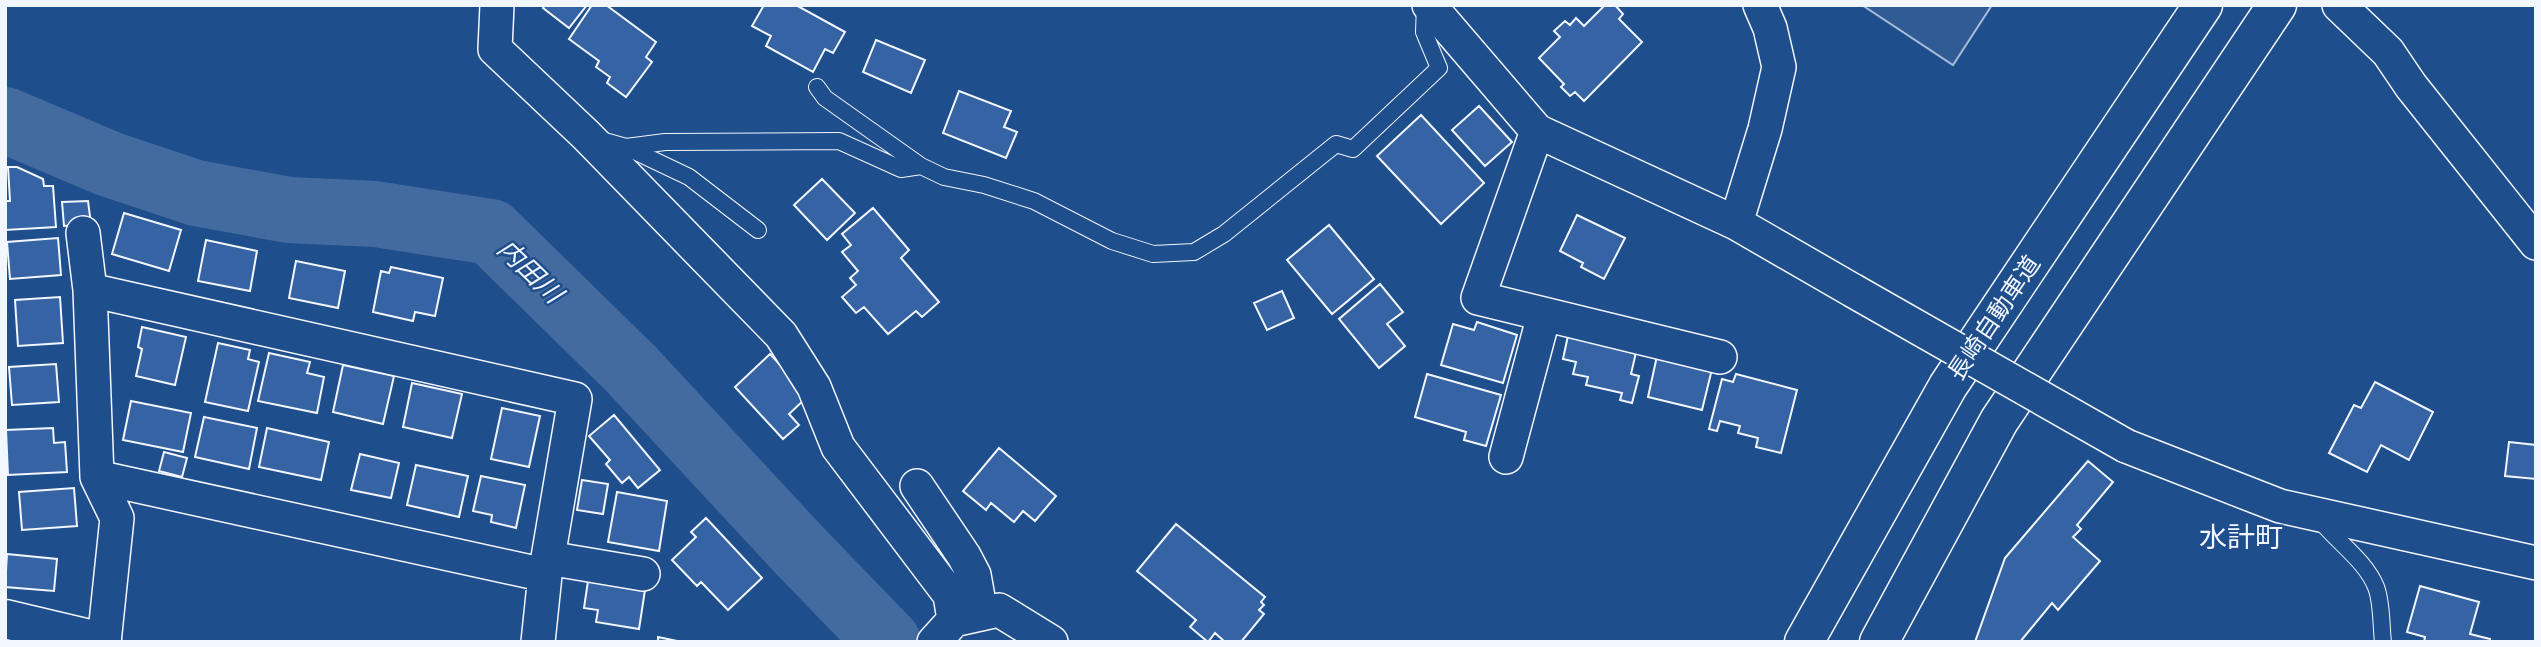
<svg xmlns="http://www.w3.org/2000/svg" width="2541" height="647" font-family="Signika,'Noto Sans JP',sans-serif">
	<rect width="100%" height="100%" fill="#1f4e8c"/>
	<path fill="#305b95" stroke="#a8bbd7" stroke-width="2" d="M 1862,5 L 1992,5 L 1953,65 Z"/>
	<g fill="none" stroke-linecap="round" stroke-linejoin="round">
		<path stroke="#446ba0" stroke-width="66" d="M 5,120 L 109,164 L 196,193 L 289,210 L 375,214 L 491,232 L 631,369 L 800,551 L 888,642"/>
	</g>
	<path fill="#3563a3" stroke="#f2f6ff" stroke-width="2" d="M 545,5 L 587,5 L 569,28 L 543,8 Z
		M 592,5 L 606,5 L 656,42 L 646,57 L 652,62 L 626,97 L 607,83 L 610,77 L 596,67 L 599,61 L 569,39 Z
		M 764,5 L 796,5 L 845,32 L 833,53 L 825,49 L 813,72 L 766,46 L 771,36 L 752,26 Z
		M 1605,5 L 1615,5 L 1623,14 L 1619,19 L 1642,42 L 1584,101 L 1575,92 L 1570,96 L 1561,87 L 1564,84 L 1539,58 L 1560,37 L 1554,31 L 1565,21 L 1570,25 L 1576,18 L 1584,26 Z
		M 876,40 L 925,60 L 911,93 L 863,72 Z
		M 959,91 L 1011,111 L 1004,127 L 1017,132 L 1006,158 L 943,133 Z
		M 1479,106 L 1512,142 L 1485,166 L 1452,130 Z
		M 1421,115 L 1484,183 L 1441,224 L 1377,156 Z
		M 8,167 L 17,167 L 43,179 L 44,186 L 53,186 L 56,227 L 5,230 L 5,201 L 10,201 Z
		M 822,179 L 855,213 L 827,240 L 794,205 Z
		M 88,201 L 91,224 L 64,226 L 62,202 Z
		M 873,208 L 909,250 L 901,258 L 939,302 L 922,317 L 916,311 L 888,334 L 864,307 L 856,313 L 842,297 L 856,285 L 850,278 L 858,271 L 842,252 L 851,245 L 842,234 Z
		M 124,213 L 181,230 L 169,271 L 112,254 Z
		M 1577,215 L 1625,238 L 1604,279 L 1581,267 L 1583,263 L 1560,251 Z
		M 1329,225 L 1374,279 L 1332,314 L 1287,260 Z
		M 58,238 L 61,275 L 10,279 L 7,242 Z
		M 206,240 L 257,251 L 250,291 L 198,281 Z
		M 296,261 L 345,271 L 338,308 L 289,298 Z
		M 391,267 L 443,278 L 435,316 L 415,312 L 413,321 L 373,312 L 381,271 L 389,273 Z
		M 1380,284 L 1403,312 L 1387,324 L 1405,346 L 1379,368 L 1339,319 Z
		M 1282,291 L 1294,318 L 1267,330 L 1254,303 Z
		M 60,297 L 63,343 L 18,346 L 15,300 Z
		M 1477,322 L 1517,335 L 1503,383 L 1441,365 L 1453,324 L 1474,330 Z
		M 142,327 L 186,337 L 175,385 L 136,376 L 142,349 L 138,347 Z
		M 1569,331 L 1637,348 L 1631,374 L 1639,376 L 1632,403 L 1620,400 L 1622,393 L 1586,385 L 1588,377 L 1573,374 L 1576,362 L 1563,359 Z
		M 218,343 L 250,350 L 248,359 L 259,362 L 248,411 L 205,402 Z
		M 269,353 L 310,362 L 307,373 L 324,377 L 317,413 L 258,401 Z
		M 770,354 L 798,384 L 794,387 L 805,399 L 789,414 L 799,425 L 783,439 L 735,387 Z
		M 1657,356 L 1712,369 L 1702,410 L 1648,397 Z
		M 56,364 L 59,402 L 12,405 L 9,367 Z
		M 343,365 L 394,376 L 383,424 L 333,412 Z
		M 1427,374 L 1501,395 L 1486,446 L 1464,440 L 1466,432 L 1415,417 Z
		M 1736,374 L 1797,390 L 1781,453 L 1756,447 L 1758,438 L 1738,433 L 1740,426 L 1720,421 L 1717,431 L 1709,429 L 1722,379 L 1733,382 Z
		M 2375,382 L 2433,412 L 2409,460 L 2381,445 L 2367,472 L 2329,453 L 2354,405 L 2361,408 Z
		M 412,383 L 462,394 L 452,438 L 403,427 Z
		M 131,401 L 191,413 L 183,452 L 123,440 Z
		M 502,408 L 540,416 L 529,467 L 491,459 Z
		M 614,415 L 660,470 L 638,488 L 629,477 L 622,483 L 606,464 L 610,460 L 589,436 Z
		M 204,417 L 257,428 L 249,469 L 195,457 Z
		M 53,428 L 54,443 L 65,442 L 67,472 L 8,475 L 6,430 Z
		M 267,428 L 329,442 L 321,480 L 259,467 Z
		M 2509,442 L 2536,445 L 2536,479 L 2505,476 Z
		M 999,448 L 1056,496 L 1035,521 L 1023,511 L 1014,522 L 991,503 L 986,510 L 963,491 Z
		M 164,452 L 187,458 L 182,477 L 159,471 Z
		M 360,454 L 399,463 L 391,498 L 351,490 Z
		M 2088,461 L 2113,482 L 2077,525 L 2081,529 L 2073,537 L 2100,561 L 2058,610 L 2052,603 L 2020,642 L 1975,642 L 2005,558 Z
		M 416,465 L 468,476 L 459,517 L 407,505 Z
		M 481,476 L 525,485 L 516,528 L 491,522 L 492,515 L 473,511 Z
		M 582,480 L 608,484 L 603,514 L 577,510 Z
		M 74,488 L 77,526 L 22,530 L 19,492 Z
		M 617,492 L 667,501 L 659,551 L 608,542 Z
		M 706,518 L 762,578 L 728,610 L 701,582 L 697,586 L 672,560 L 696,537 L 691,532 Z
		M 1176,524 L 1265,597 L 1261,602 L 1264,605 L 1259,610 L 1264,614 L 1241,642 L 1225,642 L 1215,633 L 1208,642 L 1190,627 L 1196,620 L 1137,571 Z
		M 7,554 L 57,559 L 54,591 L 5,587 Z
		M 588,581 L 645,590 L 639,629 L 596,622 L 598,610 L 584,608 Z
		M 2420,586 L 2479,602 L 2470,634 L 2490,639 L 2489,642 L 2424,642 L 2425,637 L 2407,632 Z
		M 658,637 L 682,642 L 658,642 Z"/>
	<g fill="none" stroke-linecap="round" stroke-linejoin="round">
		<defs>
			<path id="service" d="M 817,87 L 825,98 L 921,166 L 944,177 L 984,185 L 1034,201 L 1112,241 L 1153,254 L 1194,252 L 1224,234 L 1336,144 L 1353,149 L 1439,68 L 1424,32 L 1425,5
				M 601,140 L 626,147 L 665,142 L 839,141 L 901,169 L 921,166
				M 626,147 L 689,177 L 758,230
				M 2319,519 C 2337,542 2365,560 2376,587 C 2382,602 2381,625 2383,642"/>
			<path id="minor" d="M 497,5 L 495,49 L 586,135 L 781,335 L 814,387 L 838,447 L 950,595 L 954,620
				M 1429,5 L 1537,131 L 1736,223 L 1852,290
				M 2339,5 L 2388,52 L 2411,86 L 2536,243
				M 1537,131 L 1478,298 L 1720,357
				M 1736,223 L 1765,129 L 1779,67 L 1770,28 L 1760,5
				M 83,233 L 90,290
				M 2126,446 L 2280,506 L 2536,563
				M 1506,457 L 1544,315
				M 97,477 L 545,575
				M 917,486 L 964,556 L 974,575 L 981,614
				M 548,558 L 643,574
				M 104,642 L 117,518 L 97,477 L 90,290 L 575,399 L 545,575 L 538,642
				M 934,642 L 954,620 L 999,610 L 1051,642"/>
			<path id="tertiary" d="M 5,619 L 102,642"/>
			<path id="motorway" d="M 1804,642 L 1948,386 L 2203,5
				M 1879,642 L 1999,421 L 2277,5"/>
		</defs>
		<use href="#service" stroke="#f2f6ff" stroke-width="18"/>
		<use href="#minor" stroke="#f2f6ff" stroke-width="36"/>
		<use href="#tertiary" stroke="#f2f6ff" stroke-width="41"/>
		<use href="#motorway" stroke="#f2f6ff" stroke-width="41"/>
		<use href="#service" stroke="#1f4e8c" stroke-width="16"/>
		<use href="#minor" stroke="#1f4e8c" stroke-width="33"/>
		<use href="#tertiary" stroke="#1f4e8c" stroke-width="38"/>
		<use href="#motorway" stroke="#1f4e8c" stroke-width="38"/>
		<defs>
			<path id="minor-bridge" d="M 1852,290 L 2126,446"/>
		</defs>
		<use href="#minor-bridge" stroke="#f2f6ff" stroke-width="36" stroke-linecap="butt"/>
		<use href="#minor-bridge" stroke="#1f4e8c" stroke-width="33"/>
	</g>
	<g text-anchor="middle" stroke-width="5" stroke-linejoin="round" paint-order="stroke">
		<g font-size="24" fill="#f2f6ff" stroke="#1f4e8c">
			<text transform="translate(1994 318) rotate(-56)" y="8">長崎自動車道</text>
		</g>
		<g font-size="26" font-style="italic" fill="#f2f6ff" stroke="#1f4e8c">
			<text transform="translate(530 271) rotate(44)" y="9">内田川</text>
		</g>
		<g font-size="28" fill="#f2f6ff" stroke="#1f4e8c">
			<text x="2241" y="547">水計町</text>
		</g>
	</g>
	<rect width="2541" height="647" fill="none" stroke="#f2f6ff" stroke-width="14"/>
</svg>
